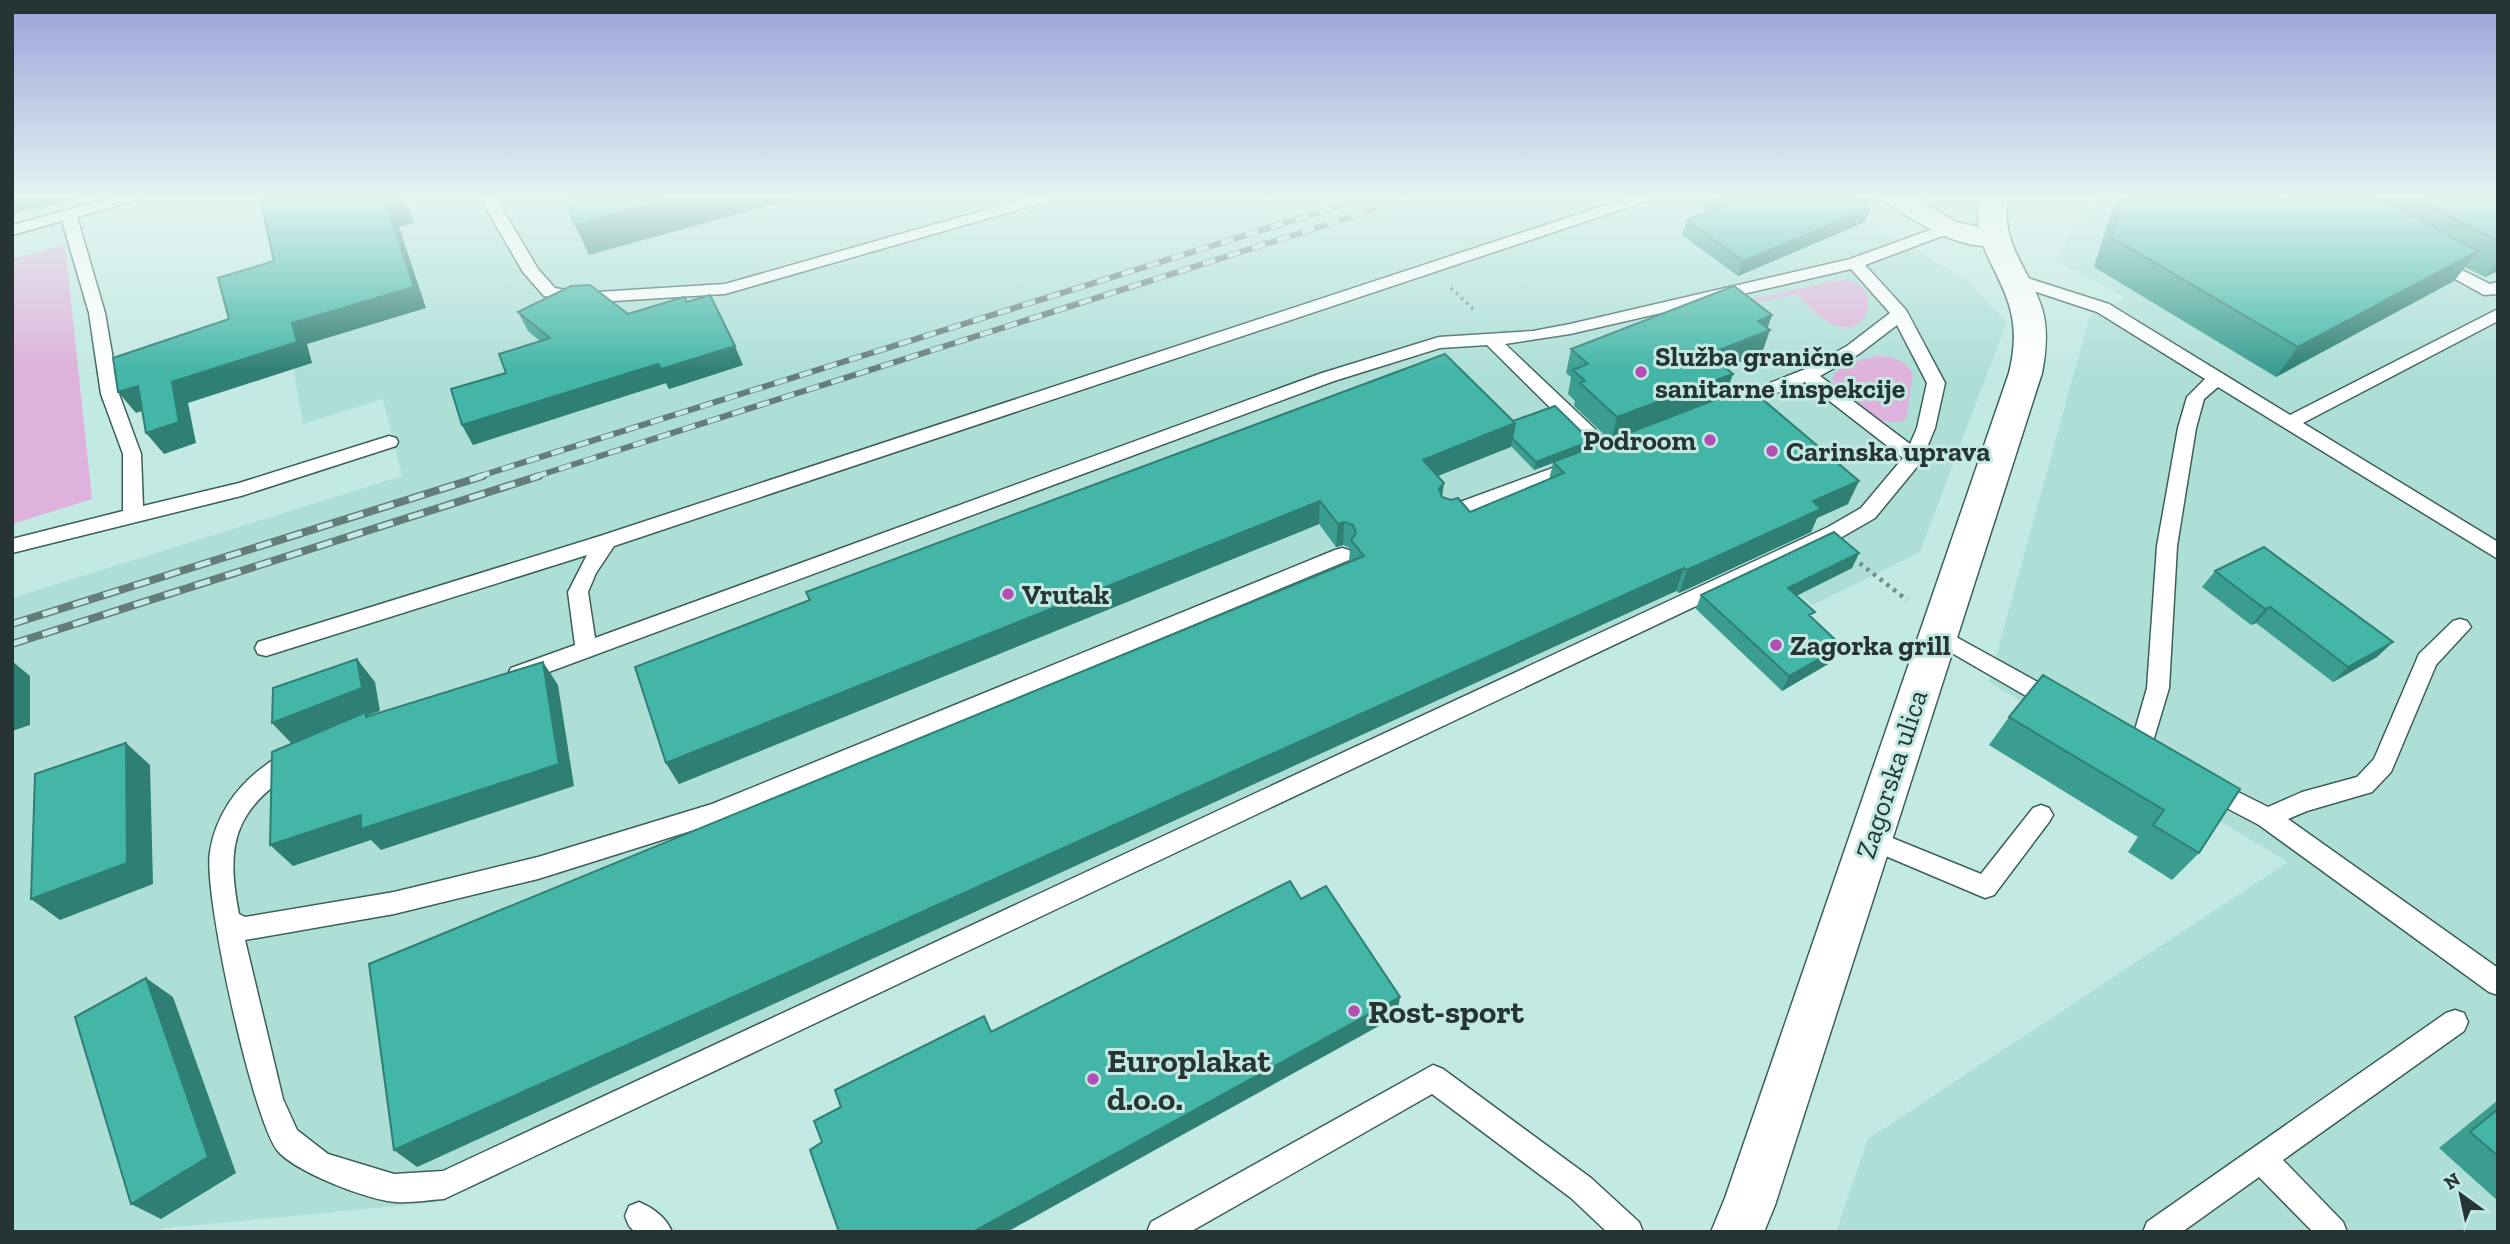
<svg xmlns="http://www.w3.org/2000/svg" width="2510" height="1244" font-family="'Zilla Slab',serif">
	<rect width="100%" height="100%" fill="#c2e9e2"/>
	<path fill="#aedfd7" d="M 256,198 L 1781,198 L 1835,233 L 1868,220 L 1964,279 L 2007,321 L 1920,552 L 1813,605 L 1766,572 L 438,1202 L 148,1230 L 154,1232 L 12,1232 L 12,598 L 402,476 L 383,399 L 303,424 L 276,265 Z
		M 2097,198 L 2498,198 L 2498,1232 L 1836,1232 L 1868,1139 L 2288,862 L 1989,682 L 2090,315 L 2125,298 L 2055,260 Z"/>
	<path fill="#deb2dc" d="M 65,245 L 92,499 L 12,524 L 12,259 Z
		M 1847,280 L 1861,286 C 1876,302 1865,332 1841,327 C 1823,323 1808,306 1796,294 L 1732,308 L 1732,304 L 1833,281 Z
		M 1877,356 C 1892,356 1907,360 1913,375 L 1906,419 C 1881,431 1843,402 1832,379 C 1838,363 1862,360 1877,356 Z"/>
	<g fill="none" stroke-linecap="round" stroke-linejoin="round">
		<defs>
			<path id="service" d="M 112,198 L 137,198 L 134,201 L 77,217 L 105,313 L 119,394 L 141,454 L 143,506 L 239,483 L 389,436 L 396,438 L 398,442 L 396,446 L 241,496 L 12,553 L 12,539 L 123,511 L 123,454 L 101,394 L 89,313 L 62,221 L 12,235 L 12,225 Z
				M 480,198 L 496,198 L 538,269 L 555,288 L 582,293 L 725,284 L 1027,198 L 1051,198 L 1048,201 L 725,294 L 582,303 L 544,296 L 523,272 Z
				M 1627,198 L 1650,198 L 1647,201 L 614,546 L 596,573 L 588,592 L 595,638 L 1322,373 L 1439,337 L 1533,331 L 1570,324 L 1850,259 L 1941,226 L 1953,226 L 1955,229 L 1953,232 L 1865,265 L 1906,310 L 1945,383 L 1935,428 L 1921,462 L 1875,518 L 1842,537 L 444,1199 C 428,1200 412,1203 396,1202 C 370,1201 293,1171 277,1150 C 252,1116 203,894 210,852 C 215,818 235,788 262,768 C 274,759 288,746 303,751 L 306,758 L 303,765 C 237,807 224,838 239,914 L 245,917 L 394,892 L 538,857 L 712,804 L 1335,550 L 1342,548 L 1349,550 L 1352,555 L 1349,560 L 716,823 L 538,879 L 394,914 L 245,940 L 283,1099 L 297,1130 L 328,1154 L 394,1174 L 443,1171 L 1828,527 L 1861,508 L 1903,458 L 1805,382 L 1730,411 L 1721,405 L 1724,401 L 1808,368 L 1847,346 L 1890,313 L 1851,269 L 1570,334 L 1505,344 L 1616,449 L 1618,454 L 1616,459 L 1602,459 L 1487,345 L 1440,348 L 1334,381 L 519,683 L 511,680 L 508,674 L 511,668 L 575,645 L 568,592 L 587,555 L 266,656 L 258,654 L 255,648 L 258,642 L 600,536 ZM 1897,325 L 1927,383 L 1917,428 L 1910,444 L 1820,376 L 1859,354 Z
				M 2434,256 L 2490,284 L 2498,282 L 2498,294 L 2484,295 L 2428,264 L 2426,261 Z
				M 2015,274 L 2109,304 L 2290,415 L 2498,309 L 2498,321 L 2303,423 L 2498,542 L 2498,559 L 2218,387 L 2204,399 L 2196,428 L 2177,546 L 2169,688 L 2148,758 L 2140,760 L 2132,758 L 2129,751 L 2147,688 L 2157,546 L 2178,428 L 2187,397 L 2205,379 L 2097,312 L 2009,283 L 2007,279 L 2009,275 Z
				M 1577,459 L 1584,461 L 1586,466 L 1584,471 L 1455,519 L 1441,519 L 1438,514 L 1441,509 Z
				M 2460,619 L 2467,621 L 2471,627 L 2436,665 L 2391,772 L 2372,792 L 2307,811 L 2288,819 L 2498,968 L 2498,995 L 2489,992 L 2259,825 L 2200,794 L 2196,787 L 2200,780 L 2208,777 L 2268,807 L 2302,792 L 2357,777 L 2374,759 L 2419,654 L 2453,621 Z
				M 1938,627 L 2063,696 L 2066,702 L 2063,708 L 2055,711 L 2047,708 L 1931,641 L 1927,635 L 1931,629 Z
				M 2041,805 L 2049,808 L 2053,815 L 2049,822 L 1994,895 L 1985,898 L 1862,846 L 1858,839 L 1862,832 L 1870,829 L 1981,874 L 2033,808 Z
				M 2455,1010 L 2464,1013 L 2468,1022 L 2464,1031 L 2283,1160 L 2343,1222 L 2347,1232 L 2313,1232 L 2259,1177 L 2182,1232 L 2143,1232 L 2147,1222 L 2446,1013 Z
				M 1433,1065 L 1443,1069 L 1591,1178 L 1639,1222 L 1643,1232 L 1607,1232 L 1571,1198 L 1432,1094 L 1190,1232 L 1147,1232 L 1151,1222 Z
				M 639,1202 C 653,1208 666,1217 672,1232 L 635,1232 L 629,1226 L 625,1216 L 629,1206 Z"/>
			<path id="minor" d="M 1884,198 L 1917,198 L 1956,222 L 2003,232 L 2008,238 L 2003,244 C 1964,254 1920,224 1888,204 Z"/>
			<path id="tertiary" d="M 1980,198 L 2008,198 C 2000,247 2031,269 2043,312 C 2048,332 2046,352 2042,373 L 1775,1205 L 1764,1232 L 1711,1232 L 1725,1198 L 2009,373 C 2014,353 2016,333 2011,312 C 2001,269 1970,246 1980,198 Z"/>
		</defs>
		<use href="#service" stroke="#3c5f5a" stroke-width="3"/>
		<use href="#minor" stroke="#3c5f5a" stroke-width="3"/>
		<use href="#tertiary" stroke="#3c5f5a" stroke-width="3"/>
		<path stroke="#738e89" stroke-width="3.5" stroke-dasharray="2.5 4.5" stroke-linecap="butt" d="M 1451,288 L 1475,311"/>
		<path stroke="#738e89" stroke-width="4.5" stroke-dasharray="3.5 5" stroke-linecap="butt" d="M 1853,558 L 1907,600"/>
		<use href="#service" fill="#fff" fill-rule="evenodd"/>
		<use href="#minor" fill="#fff" fill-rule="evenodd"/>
		<use href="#tertiary" fill="#fff" fill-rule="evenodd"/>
		<defs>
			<path id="rail-far1" d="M 477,477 L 1364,198
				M 534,477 L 1410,198"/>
			<path id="rail" d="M 12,624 L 483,476
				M 12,644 L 539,476"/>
		</defs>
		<use href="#rail-far1" stroke="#657d79" stroke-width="6"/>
		<use href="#rail" stroke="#657d79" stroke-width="8"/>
		<use href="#rail-far1" stroke="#c2e9e2" stroke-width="4.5" stroke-dasharray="13" stroke-linecap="butt"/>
		<use href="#rail" stroke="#c2e9e2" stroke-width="5" stroke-dasharray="16" stroke-linecap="butt"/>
	</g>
	<path fill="#3a9d90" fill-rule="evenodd" d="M 1705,198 L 1876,198 L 1875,200 L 1865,204 L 1865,222 L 1738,276 L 1682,235 L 1687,220 L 1709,212 L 1702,207 Z
		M 2116,198 L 2379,198 L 2383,200 L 2384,198 L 2498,198 L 2498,271 L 2485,277 L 2465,267 L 2454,281 L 2276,377 L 2094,267 Z
		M 687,302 L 743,365 L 669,389 L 666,383 L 473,445 L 462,425 L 506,373 L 540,341 L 528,331 L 518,312 L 628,314 Z
		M 1772,315 L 1767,328 L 1762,353 L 1726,368 L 1733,374 L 1725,396 L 1848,504 L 1817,518 L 1811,532 L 1679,593 L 1676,591 L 417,1167 L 1349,562 L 1350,548 L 1343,545 L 1336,547 L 1319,524 L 679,784 L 666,763 L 809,601 L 806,592 L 1513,421 L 1591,441 L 1589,448 L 1610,440 L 1574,406 L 1575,401 L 1568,394 L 1571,377 L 1566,373 L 1571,349 ZM 1511,446 L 1534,470 L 1553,463 L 1549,480 L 1470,512 L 1442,497 L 1444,483 L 1438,476 Z
		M 1859,553 L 1852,568 L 1796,596 L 1811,618 L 1835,660 L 1782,691 L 1696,609 L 1701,595 Z
		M 2215,571 L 2377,657 L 2333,682 L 2256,623 L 2251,625 L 2202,587 Z
		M 2009,717 L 2240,789 L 2199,853 L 2172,880 L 2128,852 L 2138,837 L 1989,745 Z
		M 2498,1100 L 2498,1201 L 2439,1148 Z"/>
	<path fill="#2f7f75" d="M 12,198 L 83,198 L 12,214 Z
		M 401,198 L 405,198 L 414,223 L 399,227 L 426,308 L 307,344 L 312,363 L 188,403 L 196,443 L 164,454 L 146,433 L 172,382 L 292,323 L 387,206 Z
		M 677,198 L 796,198 L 589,255 L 575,225 Z
		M 1852,198 L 1876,198 L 1875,200 L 1847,211 Z
		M 1871,207 L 1865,222 L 1738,276 L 1743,261 Z
		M 2478,251 L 2454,281 L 2276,377 L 2298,347 Z
		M 2498,262 L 2498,271 L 2485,277 Z
		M 1772,315 L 1766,332 L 1770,330 L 1762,353 L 1702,378 L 1709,354 L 1758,321 Z
		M 735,346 L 743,365 L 669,389 L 666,383 L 473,445 L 462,425 L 658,364 Z
		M 1733,374 L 1724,397 L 1611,441 L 1617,417 Z
		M 138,386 L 155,407 L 136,413 L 118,392 Z
		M 1515,423 L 1511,447 L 1420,483 L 1423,460 Z
		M 1591,441 L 1589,449 L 1534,470 L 1536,462 Z
		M 1859,481 L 1848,504 L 1817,518 L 1811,532 L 1679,593 L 1687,570 L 1813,501 Z
		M 1444,483 L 1440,506 L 1439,489 Z
		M 1320,501 L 1319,524 L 679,784 L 666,763 Z
		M 1344,522 L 1343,545 L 1336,547 L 1338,524 Z
		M 1859,553 L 1852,568 L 1782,603 L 1788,588 Z
		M 1684,568 L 1676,591 L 417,1167 L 394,1150 Z
		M 2270,607 L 2256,623 L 2251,625 L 2265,609 Z
		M 2393,642 L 2377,657 L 2333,682 L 2348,667 Z
		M 1842,646 L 1835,660 L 1782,691 L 1789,676 Z
		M 357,659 L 375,682 L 380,711 L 368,715 L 384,734 L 293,745 L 272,723 Z
		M 12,661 L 30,676 L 30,725 L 12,731 Z
		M 543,662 L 558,685 L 574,786 L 381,850 L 371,840 L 293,866 L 270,845 Z
		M 126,743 L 150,765 L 153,884 L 60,920 L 31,899 Z
		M 146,978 L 173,997 L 236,1173 L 161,1219 L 131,1204 Z
		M 1400,997 L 1397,1016 L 1007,1232 L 973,1232 Z"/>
	<path fill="#43b6a7" stroke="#2f7f75" stroke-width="2" d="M 260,198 L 401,198 L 403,202 L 387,206 L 414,287 L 292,323 L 297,342 L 172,382 L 179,422 L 146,433 L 138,386 L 118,392 L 113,358 L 229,319 L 218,278 L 274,261 Z
		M 565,198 L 677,198 L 575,225 Z
		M 1715,198 L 1856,198 L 1871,207 L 1743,261 L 1687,220 L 1726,205 Z
		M 2123,198 L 2379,198 L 2478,251 L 2298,347 L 2111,237 Z
		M 2413,198 L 2498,198 L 2498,241 Z
		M 590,285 L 628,314 L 684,297 L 687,302 L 710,295 L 735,346 L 661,369 L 658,364 L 462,425 L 451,389 L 506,373 L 499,354 L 550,338 L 518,312 L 571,286 Z
		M 1734,286 L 1772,315 L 1758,321 L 1770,330 L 1709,354 L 1733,374 L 1617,417 L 1580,383 L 1585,381 L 1573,370 L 1588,364 L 1571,349 Z
		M 1445,354 L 1515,423 L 1423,460 L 1444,483 L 1439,489 L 1442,497 L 1451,500 L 1458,498 L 1470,512 L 1564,473 L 1553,462 L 1613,439 L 1623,438 L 1626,434 L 1748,387 L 1859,481 L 1813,501 L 1821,509 L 1687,570 L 1684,568 L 394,1150 L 369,964 L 1364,556 L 1351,540 L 1356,533 L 1353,525 L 1344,522 L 1338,524 L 1320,501 L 666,763 L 635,667 L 810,600 L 806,592 Z
		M 1555,406 L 1591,441 L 1536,462 L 1512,438 L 1515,423 L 1513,421 Z
		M 1834,532 L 1859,553 L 1788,588 L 1815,612 L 1809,615 L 1842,646 L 1789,676 L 1701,595 Z
		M 2264,547 L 2393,642 L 2348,667 L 2270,607 L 2265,609 L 2215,571 Z
		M 357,659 L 362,688 L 272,723 L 273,688 Z
		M 543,662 L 559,764 L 361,829 L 361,815 L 270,845 L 272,752 L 366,712 L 366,717 Z
		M 2043,675 L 2240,789 L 2199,853 L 2153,825 L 2164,810 L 2009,717 Z
		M 126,743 L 127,863 L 31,899 L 35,774 Z
		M 1290,881 L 1301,899 L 1326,886 L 1400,997 L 973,1232 L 839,1232 L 810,1150 L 822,1142 L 814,1121 L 841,1107 L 835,1090 L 984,1016 L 991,1032 Z
		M 146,978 L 208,1157 L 131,1204 L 75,1017 Z
		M 2498,1109 L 2498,1156 L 2470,1132 Z"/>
	<linearGradient id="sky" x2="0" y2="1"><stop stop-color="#99a3d9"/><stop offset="0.53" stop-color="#e4f5f2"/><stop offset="1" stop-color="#e4f5f2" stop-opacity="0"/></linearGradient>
	<rect width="2510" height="372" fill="url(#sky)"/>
	<g fill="#b34fb4" stroke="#c2e9e2" stroke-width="2.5">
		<circle cx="1641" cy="372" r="7"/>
		<circle cx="1710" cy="440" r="7"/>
		<circle cx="1772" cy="451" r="7"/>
		<circle cx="1008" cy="594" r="7"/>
		<circle cx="1776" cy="645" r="7"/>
		<circle cx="1354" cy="1011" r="7"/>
		<circle cx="1093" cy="1079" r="7"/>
	</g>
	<g text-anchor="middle" stroke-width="6" stroke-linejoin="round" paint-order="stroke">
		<g font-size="28" font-weight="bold" fill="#263533" stroke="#c2e9e2" text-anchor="start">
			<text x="1655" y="366">Služba granične<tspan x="1655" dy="32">sanitarne inspekcije</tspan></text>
			<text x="1696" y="450" text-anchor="end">Podroom</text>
			<text x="1786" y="461">Carinska uprava</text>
			<text x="1022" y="604">Vrutak</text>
			<text x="1790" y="655">Zagorka grill</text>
		</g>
		<g font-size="28" fill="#263533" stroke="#c2e9e2">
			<text transform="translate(1891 774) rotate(-72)" y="10">Zagorska ulica</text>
		</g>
		<g font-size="33" font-weight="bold" fill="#263533" stroke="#c2e9e2" text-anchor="start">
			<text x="1368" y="1023">Rost-sport</text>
			<text x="1107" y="1072">Europlakat<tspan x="1107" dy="38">d.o.o.</tspan></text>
		</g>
	</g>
	<rect width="2510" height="1244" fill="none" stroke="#263533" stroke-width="28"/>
	<g transform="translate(2461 1195) rotate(327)" stroke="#c2e9e2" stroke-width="5" paint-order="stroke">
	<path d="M0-5L12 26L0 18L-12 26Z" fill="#263533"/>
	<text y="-10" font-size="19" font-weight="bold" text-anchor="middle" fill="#263533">N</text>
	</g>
</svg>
